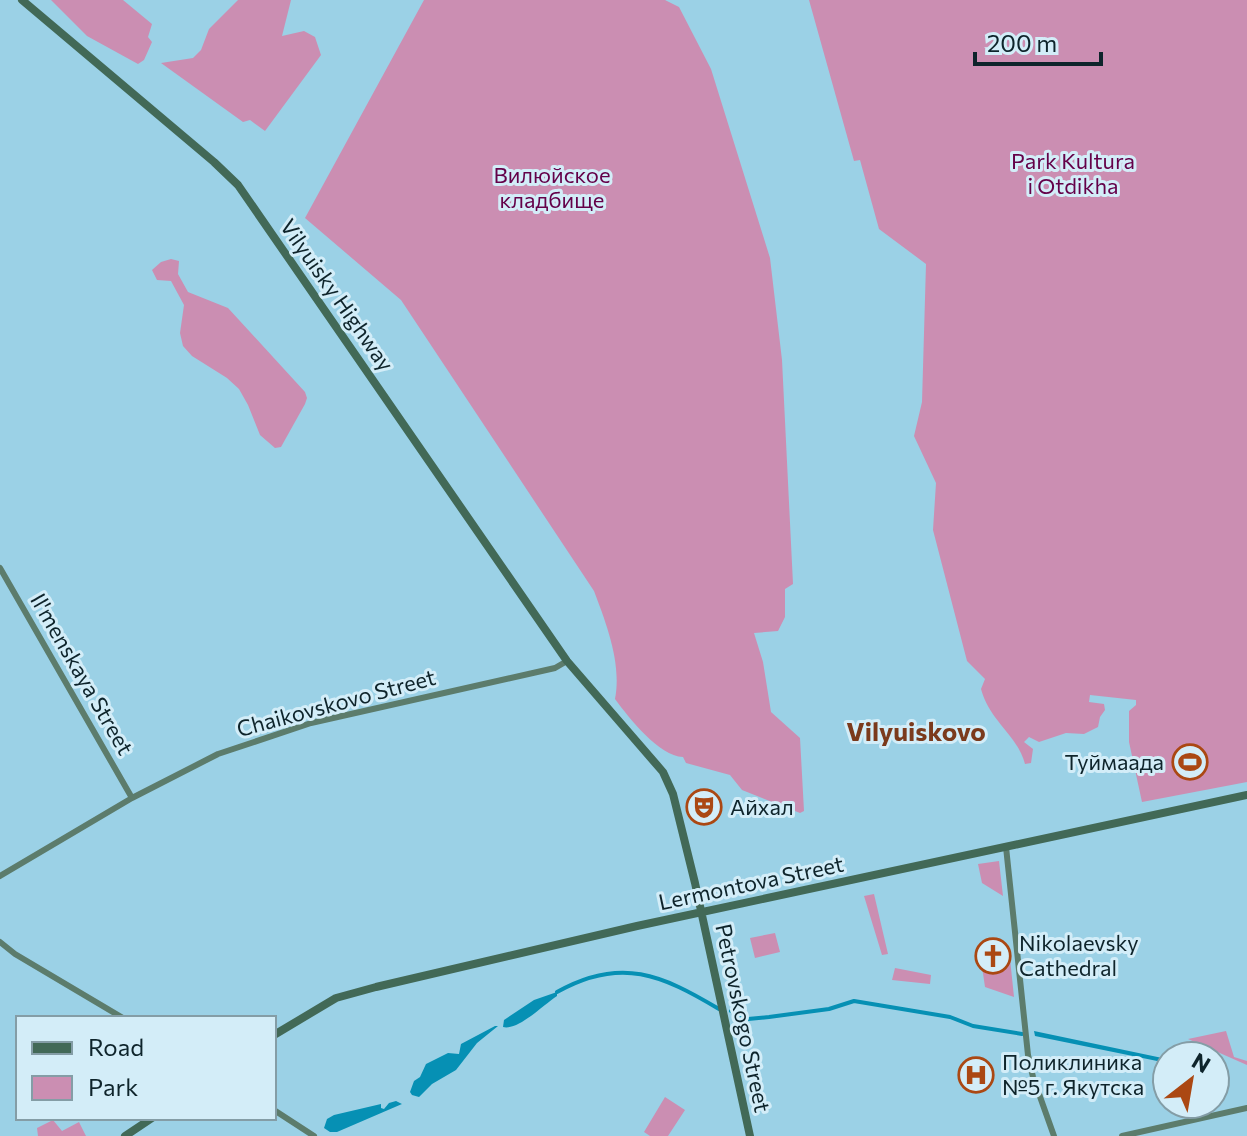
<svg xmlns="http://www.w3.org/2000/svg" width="1247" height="1136" font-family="Commissioner,sans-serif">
	<rect width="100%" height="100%" fill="#9bd1e6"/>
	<path fill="#cb8eb2" d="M 51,0 L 123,0 L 152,24 L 148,37 L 152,42 L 144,60 L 138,64 L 87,36 Z
		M 238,0 L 291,0 L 282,36 L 304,31 L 315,37 L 321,55 L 265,131 L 250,120 L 243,122 L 161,63 L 193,58 L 201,50 L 209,29 Z
		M 424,0 L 665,0 L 679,7 L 711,69 L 770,258 L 782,360 L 793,584 L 785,589 L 785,617 L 778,631 L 754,633 L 763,662 L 771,712 L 800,738 L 804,811 L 800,813 L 742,790 L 730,775 L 686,763 L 683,757 C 659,756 629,718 615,699 C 622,663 606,623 594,591 L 401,300 L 305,218 Z
		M 809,0 L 1247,0 L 1247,782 L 1142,802 L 1129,742 L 1129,711 L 1136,705 L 1136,700 L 1090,695 L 1089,702 L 1104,704 L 1105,710 L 1100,717 L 1098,727 L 1084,734 L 1066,733 L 1039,742 L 1029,737 L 1024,742 L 1033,749 L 1031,763 L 1025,764 C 1017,734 990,722 981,689 L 985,679 L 967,661 L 933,530 L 936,483 L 914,436 L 922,402 L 926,264 L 879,229 L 860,160 L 854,161 Z
		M 171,259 L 179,261 L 178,274 L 188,292 L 228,308 L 305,392 L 307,398 L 305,404 L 281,447 L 275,448 L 260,435 L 248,405 L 239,389 L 227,378 L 192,356 L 183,346 L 180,333 L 184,305 L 171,281 L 157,280 L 152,270 L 161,262 Z
		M 999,861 L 1003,896 L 982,883 L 978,864 Z
		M 874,894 L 888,954 L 882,955 L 864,896 Z
		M 775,933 L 780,952 L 755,958 L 750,938 Z
		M 1003,947 L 1009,949 L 1014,997 L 985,987 L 981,960 L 993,969 L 1001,966 L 1006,956 Z
		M 895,968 L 931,975 L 930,984 L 892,980 Z
		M 1226,1031 L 1234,1057 L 1247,1061 L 1247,1065 L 1188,1039 Z
		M 665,1097 L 685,1110 L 668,1136 L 650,1136 L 644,1132 Z
		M 53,1120 L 62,1131 L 79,1122 L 86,1136 L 91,1136 L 38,1136 L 37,1128 Z"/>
	<path fill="#0690b4" d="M 557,992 L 557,996 C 543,1005 518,1031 503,1027 L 504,1020 L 534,1000 Z
		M 495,1026 L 498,1026 L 477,1043 L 456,1070 L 432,1084 L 419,1097 L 412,1095 L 410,1092 L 414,1081 L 420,1077 L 426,1064 L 448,1053 L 459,1054 L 461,1044 Z
		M 1034,1031 L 1167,1059 L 1167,1063 L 1035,1036 Z
		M 396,1101 L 402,1104 L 337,1132 L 330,1132 L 324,1128 L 327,1119 L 334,1115 L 381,1104 L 381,1108 L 384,1109 L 389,1103 Z"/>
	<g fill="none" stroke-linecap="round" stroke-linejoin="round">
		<path stroke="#0690b4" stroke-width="4" d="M 557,992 C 621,956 662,975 719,1009
			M 731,1011 L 748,1019 L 769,1017 L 829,1009 L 854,1001 L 950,1017 L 973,1026 L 1022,1034"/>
		<path stroke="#5c7c6c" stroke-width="6" d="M 0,568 L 132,798
			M 1006,847 L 1028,1055 L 1033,1077 L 1054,1136
			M 0,876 L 132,798 L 218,754 L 311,723 L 555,668 L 567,661
			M 0,942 L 15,954 L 123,1018
			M 274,1110 L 314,1136
			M 1122,1136 L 1247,1108"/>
		<path stroke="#426957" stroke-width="8" d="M 22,0 L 214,162 L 238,185 L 567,661 L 663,772 L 673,794 L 695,883 L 750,1136
			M 274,1035 L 336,998 L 376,987 L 637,926 L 1247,795
			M 125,1136 L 152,1118"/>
	</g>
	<defs>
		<symbol id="stadium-ring" viewBox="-11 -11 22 22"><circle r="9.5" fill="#d3edf8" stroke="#ab4813" stroke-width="1.5"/><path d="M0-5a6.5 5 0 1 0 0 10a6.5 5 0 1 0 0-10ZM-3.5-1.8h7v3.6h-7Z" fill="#ab4813"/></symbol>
		<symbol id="theatre-ring" viewBox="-11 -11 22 22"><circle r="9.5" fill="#d3edf8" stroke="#ab4813" stroke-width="1.5"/><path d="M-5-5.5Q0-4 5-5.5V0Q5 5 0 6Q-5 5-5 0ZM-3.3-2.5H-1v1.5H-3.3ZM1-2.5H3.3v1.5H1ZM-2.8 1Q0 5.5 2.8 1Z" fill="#ab4813"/></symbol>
		<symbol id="church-ring" viewBox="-11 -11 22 22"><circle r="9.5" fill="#d3edf8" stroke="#ab4813" stroke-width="1.5"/><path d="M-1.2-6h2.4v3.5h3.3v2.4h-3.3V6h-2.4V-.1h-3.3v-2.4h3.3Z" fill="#ab4813"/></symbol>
		<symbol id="hospital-ring" viewBox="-11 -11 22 22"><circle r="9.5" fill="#d3edf8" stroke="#ab4813" stroke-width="1.5"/><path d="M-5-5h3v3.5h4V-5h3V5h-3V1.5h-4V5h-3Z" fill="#ab4813"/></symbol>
	</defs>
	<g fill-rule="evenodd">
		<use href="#stadium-ring" x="1170" y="742" width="40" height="40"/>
		<use href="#theatre-ring" x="684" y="787" width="40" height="40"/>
		<use href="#church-ring" x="973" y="936" width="40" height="40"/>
		<use href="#hospital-ring" x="956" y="1055" width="40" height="40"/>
	</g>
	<g text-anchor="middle" stroke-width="6" stroke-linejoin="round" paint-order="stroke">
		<g font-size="22" fill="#640149" stroke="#d3edf8">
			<text x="1073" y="169">Park Kultura<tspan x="1073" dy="25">i Otdikha</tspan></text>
			<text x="552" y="183">Вилюйское<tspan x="552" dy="25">кладбище</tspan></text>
		</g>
		<g font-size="22" fill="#0e242b" stroke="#d3edf8">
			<text transform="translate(337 295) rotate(55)" y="8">Vilyuisky Highway</text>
			<text transform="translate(82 674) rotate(60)" y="8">Il'menskaya Street</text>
			<text transform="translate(336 703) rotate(-15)" y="8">Chaikovskovo Street</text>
			<text transform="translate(751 883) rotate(-12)" y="8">Lermontova Street</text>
			<text transform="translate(743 1018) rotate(78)" y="8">Petrovskogo Street</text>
		</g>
		<g font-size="22" fill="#0e242b" stroke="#d3edf8" text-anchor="start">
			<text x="1164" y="770" text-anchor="end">Туймаада</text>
			<text x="730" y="815">Айхал</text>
			<text x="1019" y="951">Nikolaevsky<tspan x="1019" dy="25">Cathedral</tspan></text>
			<text x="1002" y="1070">Поликлиника<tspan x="1002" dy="25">№5 г. Якутска</tspan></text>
		</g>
		<g font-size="26" font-weight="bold" fill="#7b3a1c" stroke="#d3edf8">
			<text x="916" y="741">Vilyuiskovo</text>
		</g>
	</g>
	<rect x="16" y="1016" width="260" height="104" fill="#d3edf8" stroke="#849da6" stroke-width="2"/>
	<rect x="32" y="1042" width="40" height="12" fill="#426957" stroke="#849da6" stroke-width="2"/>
	<text x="88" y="1056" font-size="24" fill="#0e242b">Road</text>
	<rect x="32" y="1076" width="40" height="24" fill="#cb8eb2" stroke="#849da6" stroke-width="2"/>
	<text x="88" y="1096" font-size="24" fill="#0e242b">Park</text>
	<g transform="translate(1191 1080) rotate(31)"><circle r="38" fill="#d3edf8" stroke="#849da6" stroke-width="2"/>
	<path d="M0-6L14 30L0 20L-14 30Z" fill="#ab4813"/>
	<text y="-12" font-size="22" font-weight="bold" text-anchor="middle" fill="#0e242b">N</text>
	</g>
	<path d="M975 52v12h126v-12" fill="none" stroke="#0e242b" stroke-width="4"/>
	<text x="987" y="52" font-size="24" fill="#0e242b" stroke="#d3edf8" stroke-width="6" paint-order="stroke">200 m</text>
</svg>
